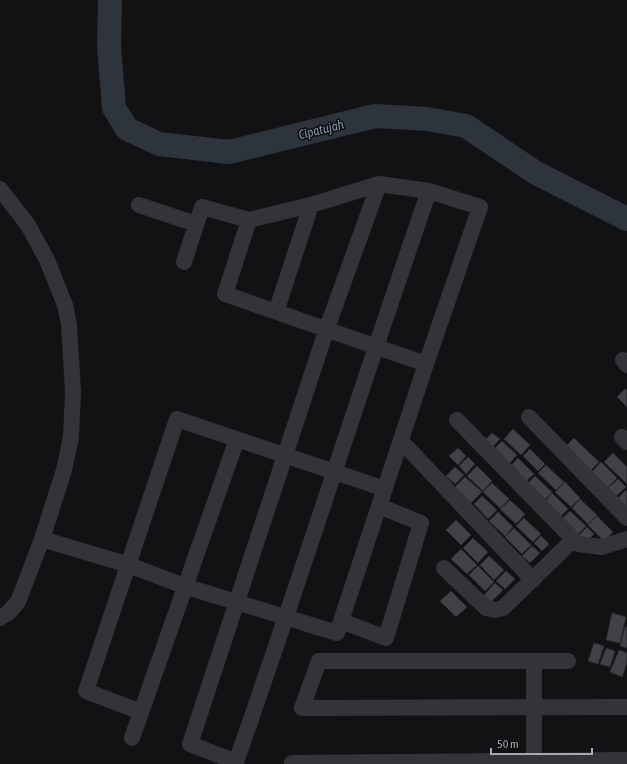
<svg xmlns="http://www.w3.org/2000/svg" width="627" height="764" font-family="'Asap Condensed',sans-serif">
	<rect width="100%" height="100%" fill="#121214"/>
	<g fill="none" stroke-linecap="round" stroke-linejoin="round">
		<path stroke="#2d343b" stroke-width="24" d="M 110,0 L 109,45 L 114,108 L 127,129 L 159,144 L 229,152 L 375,116 L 427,119 L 466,126 L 536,173 L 627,219"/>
	</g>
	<path fill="#414246" stroke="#2d2c2f" d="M 625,389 L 627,390 L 627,407 L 617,397 Z
		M 513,429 L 530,445 L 521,455 L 504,439 Z
		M 492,433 L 500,439 L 490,450 L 482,443 Z
		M 574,438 L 599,462 L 590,471 L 565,447 Z
		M 502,441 L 517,455 L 507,466 L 491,452 Z
		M 458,448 L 466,456 L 458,465 L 449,456 Z
		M 530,449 L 545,464 L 538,471 L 523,456 Z
		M 613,453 L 627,467 L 627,484 L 604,462 Z
		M 468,457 L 475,464 L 466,474 L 459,466 Z
		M 518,458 L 534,474 L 524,483 L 509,468 Z
		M 601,462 L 617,478 L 606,489 L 590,474 Z
		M 546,465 L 564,482 L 556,490 L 538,473 Z
		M 477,466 L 492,481 L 483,491 L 467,476 Z
		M 455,467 L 464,475 L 455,484 L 446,476 Z
		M 535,476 L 552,492 L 543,501 L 526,485 Z
		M 465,477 L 482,492 L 471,503 L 455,487 Z
		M 618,479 L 626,487 L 615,497 L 607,489 Z
		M 565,482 L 580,498 L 571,507 L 555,492 Z
		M 492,483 L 509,499 L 500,508 L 483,492 Z
		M 626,490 L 627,491 L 627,511 L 616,500 Z
		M 552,493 L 568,509 L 560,517 L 544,502 Z
		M 482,496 L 497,510 L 488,519 L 474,504 Z
		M 580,499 L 597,515 L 588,524 L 572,508 Z
		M 510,500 L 525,514 L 516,524 L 500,509 Z
		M 570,511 L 586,526 L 577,535 L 561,520 Z
		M 498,512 L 513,527 L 505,536 L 489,521 Z
		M 597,516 L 613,532 L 604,541 L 588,525 Z
		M 524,518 L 541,534 L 533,542 L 516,526 Z
		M 456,520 L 471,535 L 461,545 L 446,530 Z
		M 587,527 L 594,534 L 584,544 L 577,537 Z
		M 514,528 L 531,545 L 522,554 L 505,537 Z
		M 541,536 L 549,544 L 542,551 L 534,543 Z
		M 473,538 L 488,552 L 478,563 L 463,548 Z
		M 532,546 L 540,553 L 530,563 L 522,556 Z
		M 461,549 L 477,565 L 467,574 L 451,559 Z
		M 489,556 L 504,570 L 494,580 L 480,565 Z
		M 478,566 L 494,582 L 485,591 L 469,575 Z
		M 506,571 L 515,579 L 505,589 L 496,581 Z
		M 495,583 L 503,590 L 491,602 L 484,595 Z
		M 451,591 L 467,607 L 456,617 L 440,601 Z
		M 612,613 L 626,617 L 620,643 L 606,640 Z
		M 625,627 L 627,627 L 627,648 L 620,646 Z
		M 594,643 L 604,646 L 598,664 L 588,661 Z
		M 606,648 L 615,651 L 610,667 L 600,664 Z
		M 619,650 L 627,653 L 627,663 L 622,677 L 610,672 Z"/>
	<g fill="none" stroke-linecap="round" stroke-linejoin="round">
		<path stroke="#343438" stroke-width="16" d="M 379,184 L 327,328 L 190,744 L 236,762 C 303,572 363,381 429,191
			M 0,189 L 28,225 L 47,260 L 65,305 L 69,324 L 73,392 L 71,437 L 64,470 L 42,539 L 18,602 L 8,613 L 0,618
			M 139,205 L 196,224
			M 249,220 L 225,294 L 426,364
			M 276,312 L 311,205
			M 623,360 L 627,365
			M 529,417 L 627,518
			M 457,420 L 578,544 L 602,547 L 627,539
			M 622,437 L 627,442
			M 401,441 L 533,580
			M 42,539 L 129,565 L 184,586 L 337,633 L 426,364 L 480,207 L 429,191 L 379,184 L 311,205 L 249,220 L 202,207 L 184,262
			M 444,568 L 486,608 L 495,610 L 503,608 L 573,540
			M 341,621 L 386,638 L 421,523 L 379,506
			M 568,661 L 319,661 L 302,708 L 627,707
			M 141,712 L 86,691 L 177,419 L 385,489
			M 132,738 L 237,439
			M 534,761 L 534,661
			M 292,763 L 627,760"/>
	</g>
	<g text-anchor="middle" stroke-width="3" stroke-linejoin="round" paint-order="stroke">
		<g font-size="13" font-style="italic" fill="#8095aa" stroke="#0d0d0e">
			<text transform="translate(321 129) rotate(-14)" y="5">Cipatujah</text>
		</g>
	</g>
	<path d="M491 748v6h101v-6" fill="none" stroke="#a5a9b2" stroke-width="2"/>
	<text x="497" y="748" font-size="12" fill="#a5a9b2" stroke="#0d0d0e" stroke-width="3" paint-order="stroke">50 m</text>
</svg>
